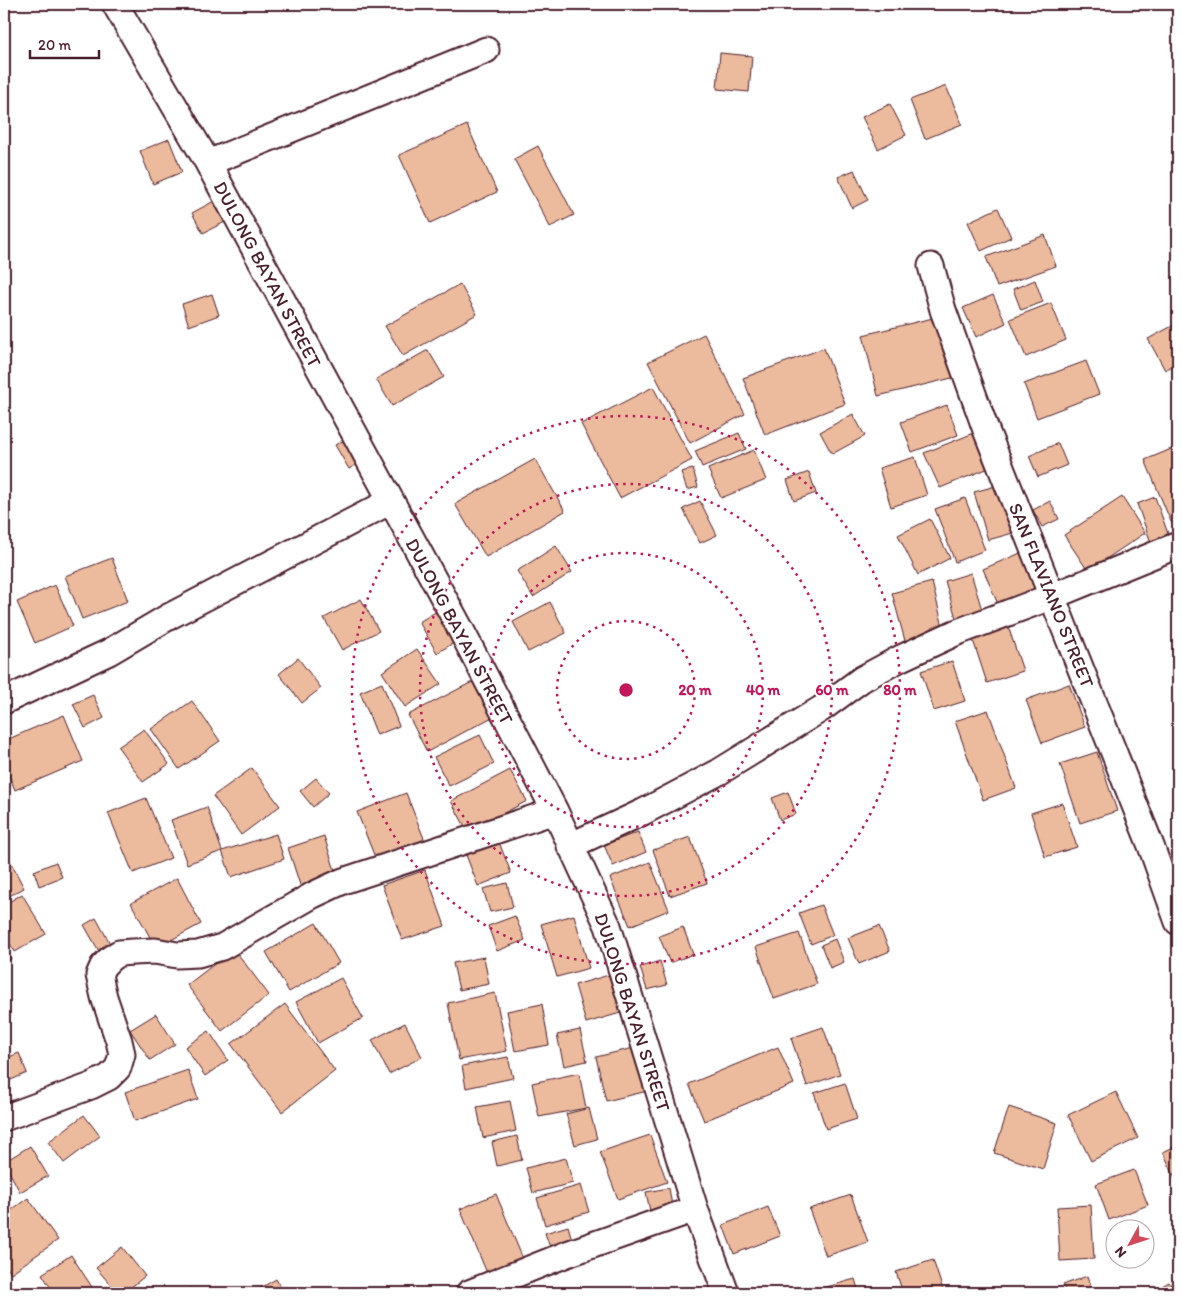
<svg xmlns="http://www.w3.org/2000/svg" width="1182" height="1297" font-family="Itim,sans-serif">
	<rect width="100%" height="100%" fill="#fff"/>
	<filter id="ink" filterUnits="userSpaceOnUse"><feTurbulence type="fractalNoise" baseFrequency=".02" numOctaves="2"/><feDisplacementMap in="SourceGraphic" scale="10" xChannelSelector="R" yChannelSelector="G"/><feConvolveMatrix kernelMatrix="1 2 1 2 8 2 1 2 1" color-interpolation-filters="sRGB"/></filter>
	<g filter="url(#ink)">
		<path fill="#ecba9d" stroke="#4a1f2b" d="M 720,53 L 752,56 L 749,92 L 717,89 Z
			M 946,86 L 962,124 L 925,139 L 910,100 Z
			M 890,104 L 906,135 L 878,149 L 862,117 Z
			M 467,125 L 497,192 L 430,223 L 399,155 Z
			M 169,139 L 182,172 L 153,184 L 140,151 Z
			M 538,146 L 574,215 L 550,227 L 514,159 Z
			M 854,170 L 868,200 L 852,208 L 838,177 Z
			M 214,201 L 225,222 L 203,233 L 192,213 Z
			M 998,208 L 1011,237 L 981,251 L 968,222 Z
			M 1045,235 L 1056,266 L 997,287 L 986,257 Z
			M 1035,280 L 1043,302 L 1021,310 L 1013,289 Z
			M 460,284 L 477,314 L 403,356 L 385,326 Z
			M 212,294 L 219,315 L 189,326 L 182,304 Z
			M 993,295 L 1006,323 L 976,337 L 963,308 Z
			M 1051,303 L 1066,340 L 1026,357 L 1010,319 Z
			M 945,315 L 960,376 L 878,396 L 863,335 Z
			M 1178,323 L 1178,363 L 1165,370 L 1148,339 Z
			M 704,334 L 745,414 L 690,443 L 648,362 Z
			M 824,348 L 845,404 L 765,435 L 743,378 Z
			M 428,350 L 444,377 L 392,406 L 376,379 Z
			M 1086,361 L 1099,394 L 1037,418 L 1024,384 Z
			M 653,387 L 692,460 L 620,498 L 581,424 Z
			M 947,405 L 958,435 L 912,452 L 901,422 Z
			M 853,414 L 865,436 L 832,454 L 820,432 Z
			M 739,433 L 746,449 L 702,467 L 695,451 Z
			M 974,433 L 989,468 L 940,488 L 924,453 Z
			M 350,437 L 363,461 L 349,469 L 335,445 Z
			M 1058,443 L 1067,465 L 1038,477 L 1029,456 Z
			M 1176,447 L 1178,453 L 1178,519 L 1171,522 L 1145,460 Z
			M 754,450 L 766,480 L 721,498 L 708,469 Z
			M 915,457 L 927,495 L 891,507 L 879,468 Z
			M 535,459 L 565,511 L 486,557 L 455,504 Z
			M 693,469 L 698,487 L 687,490 L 681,472 Z
			M 809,472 L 816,493 L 794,501 L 787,480 Z
			M 999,485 L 1013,533 L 988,540 L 974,492 Z
			M 1122,497 L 1145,533 L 1088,571 L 1064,535 Z
			M 1155,497 L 1172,545 L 1154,551 L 1137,504 Z
			M 965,498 L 985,550 L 955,562 L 935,509 Z
			M 700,501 L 717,535 L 700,543 L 683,509 Z
			M 1050,501 L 1059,519 L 1042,527 L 1033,510 Z
			M 930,519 L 950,558 L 918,575 L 898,535 Z
			M 556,546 L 572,572 L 533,597 L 517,571 Z
			M 1023,552 L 1040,593 L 1000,609 L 983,569 Z
			M 112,558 L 128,601 L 82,619 L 65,576 Z
			M 971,573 L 985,620 L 959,628 L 945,581 Z
			M 932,582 L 944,631 L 905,641 L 892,593 Z
			M 55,585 L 73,626 L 35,643 L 17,602 Z
			M 361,599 L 379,631 L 342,650 L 324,618 Z
			M 550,602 L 566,633 L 528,652 L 513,622 Z
			M 442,608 L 460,639 L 437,653 L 419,622 Z
			M 1007,623 L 1023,671 L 987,683 L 971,634 Z
			M 417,649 L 441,684 L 405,707 L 382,672 Z
			M 298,658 L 321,688 L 302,703 L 279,674 Z
			M 952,661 L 965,701 L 934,711 L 921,671 Z
			M 480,678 L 498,714 L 427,752 L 408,715 Z
			M 382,683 L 399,726 L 377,735 L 360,692 Z
			M 1069,684 L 1085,727 L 1042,743 L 1026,700 Z
			M 93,695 L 104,718 L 85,728 L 73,704 Z
			M 192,701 L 220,741 L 179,769 L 151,729 Z
			M 988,710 L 1016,788 L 983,800 L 955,721 Z
			M 64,715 L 83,761 L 15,790 L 4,763 L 4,741 Z
			M 144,729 L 169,764 L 143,782 L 118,747 Z
			M 480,735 L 494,764 L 449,786 L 434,757 Z
			M 1097,752 L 1117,811 L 1080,823 L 1060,764 Z
			M 252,768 L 280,806 L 241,835 L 213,796 Z
			M 510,770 L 527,801 L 468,832 L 451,801 Z
			M 316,778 L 329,793 L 313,807 L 300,791 Z
			M 788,792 L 796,814 L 780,820 L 772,798 Z
			M 406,793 L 427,846 L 378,865 L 357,812 Z
			M 146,798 L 171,858 L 133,873 L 108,813 Z
			M 1062,803 L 1077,847 L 1045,857 L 1031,813 Z
			M 207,807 L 222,851 L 187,864 L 171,820 Z
			M 638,832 L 646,852 L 613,866 L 604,845 Z
			M 276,834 L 284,859 L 231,877 L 222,851 Z
			M 324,836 L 338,880 L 302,891 L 288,848 Z
			M 690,837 L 707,883 L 670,896 L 653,850 Z
			M 499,842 L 511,873 L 478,886 L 466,855 Z
			M 9,859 L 24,888 L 4,899 L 4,862 Z
			M 56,862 L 62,877 L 39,886 L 34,871 Z
			M 650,862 L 669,910 L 630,926 L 610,878 Z
			M 425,870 L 445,926 L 402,940 L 382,885 Z
			M 177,878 L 201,924 L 156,948 L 131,903 Z
			M 507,883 L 513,907 L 490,912 L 483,889 Z
			M 22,894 L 46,934 L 15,952 L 4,934 L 4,905 Z
			M 821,905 L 833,935 L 811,944 L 799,913 Z
			M 574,915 L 589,968 L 557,977 L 541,924 Z
			M 515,916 L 525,940 L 497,951 L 488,926 Z
			M 96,918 L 112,947 L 100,953 L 84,925 Z
			M 316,923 L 339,963 L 289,992 L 266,952 Z
			M 879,926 L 890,951 L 859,964 L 848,938 Z
			M 683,927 L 693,954 L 670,963 L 659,936 Z
			M 799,933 L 817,984 L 774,999 L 756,947 Z
			M 835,939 L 844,962 L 830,968 L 821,945 Z
			M 4,946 L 11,959 L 4,963 Z
			M 234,949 L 269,995 L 222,1031 L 187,985 Z
			M 484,957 L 489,984 L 459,990 L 453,963 Z
			M 660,961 L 667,985 L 647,990 L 640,967 Z
			M 612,974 L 624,1012 L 586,1023 L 575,985 Z
			M 341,978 L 363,1018 L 318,1043 L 296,1002 Z
			M 495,993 L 507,1051 L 459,1060 L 448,1003 Z
			M 285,1004 L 335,1071 L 282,1112 L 231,1044 Z
			M 542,1004 L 549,1045 L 515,1051 L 507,1011 Z
			M 156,1014 L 175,1044 L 150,1060 L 130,1030 Z
			M 405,1023 L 422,1057 L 389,1074 L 372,1040 Z
			M 823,1027 L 840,1074 L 807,1086 L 791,1038 Z
			M 580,1030 L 587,1061 L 564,1066 L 557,1035 Z
			M 209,1031 L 228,1060 L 205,1076 L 185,1047 Z
			M 642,1046 L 652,1090 L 606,1101 L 596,1057 Z
			M 778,1047 L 794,1084 L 704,1121 L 689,1084 Z
			M 19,1053 L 27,1073 L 4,1083 L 4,1059 Z
			M 508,1057 L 513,1078 L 466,1088 L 462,1066 Z
			M 188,1070 L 198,1099 L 135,1121 L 125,1092 Z
			M 579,1073 L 586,1108 L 539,1117 L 532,1083 Z
			M 845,1083 L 857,1119 L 826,1129 L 814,1093 Z
			M 1116,1092 L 1138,1138 L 1091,1161 L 1068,1115 Z
			M 510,1101 L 516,1131 L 483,1138 L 477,1107 Z
			M 1009,1107 L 1057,1123 L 1043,1169 L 994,1153 Z
			M 589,1108 L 597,1139 L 575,1145 L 566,1114 Z
			M 84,1115 L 100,1136 L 64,1163 L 48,1142 Z
			M 650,1135 L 667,1182 L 618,1199 L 600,1152 Z
			M 517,1136 L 522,1160 L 497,1166 L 492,1142 Z
			M 1178,1145 L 1178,1184 L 1163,1152 Z
			M 30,1146 L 48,1176 L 20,1192 L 4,1162 Z
			M 566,1158 L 573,1183 L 533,1193 L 526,1168 Z
			M 1134,1170 L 1148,1205 L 1109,1220 L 1096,1184 Z
			M 581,1185 L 589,1212 L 545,1225 L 537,1198 Z
			M 669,1188 L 673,1212 L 651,1216 L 646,1192 Z
			M 496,1194 L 523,1259 L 487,1273 L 460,1209 Z
			M 851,1195 L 868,1242 L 826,1256 L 809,1209 Z
			M 28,1198 L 58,1240 L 11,1273 L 4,1263 L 4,1215 Z
			M 1091,1205 L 1094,1259 L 1060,1261 L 1057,1207 Z
			M 768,1207 L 780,1236 L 734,1254 L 723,1225 Z
			M 568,1226 L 574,1246 L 552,1253 L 545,1233 Z
			M 122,1247 L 145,1276 L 124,1293 L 118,1293 L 96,1268 Z
			M 71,1255 L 92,1287 L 82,1293 L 54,1293 L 42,1274 Z
			M 933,1260 L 944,1293 L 903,1293 L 896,1272 Z
			M 1087,1276 L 1093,1293 L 1066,1293 L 1063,1285 Z
			M 276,1279 L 284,1293 L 252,1293 Z
			M 855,1279 L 859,1293 L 805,1293 Z
			M 1169,1282 L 1175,1293 L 1150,1293 Z
			M 191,1288 L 194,1293 L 181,1293 Z
			M 715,1288 L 716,1293 L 698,1293 Z"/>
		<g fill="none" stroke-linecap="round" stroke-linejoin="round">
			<defs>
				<path id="street" d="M 115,4 L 208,163 L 460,628 L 555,811 L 608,926 L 695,1209 L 726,1293
					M 208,163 L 486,50
					M 931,266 L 943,310 L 986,430 L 1151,846 L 1178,922
					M 4,701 L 109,652 L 170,616 L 391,501
					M 570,846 L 643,812 L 719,772 L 821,709 L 862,679 L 901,658 L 955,633 L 1053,596 L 1178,545
					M 4,1118 L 91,1086 L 109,1077 L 118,1068 L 122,1054 L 119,1041 L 104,997 L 99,975 L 103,966 L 111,958 L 119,953 L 133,952 L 155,951 L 177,955 L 198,954 L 222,947 L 313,895 L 343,881 L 555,811
					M 469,1293 L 567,1254 L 695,1209"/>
			</defs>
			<use href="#street" stroke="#4a1f2b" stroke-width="29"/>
			<use href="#street" stroke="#fff" stroke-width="25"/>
		</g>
	</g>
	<g fill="none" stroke="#c2185b" stroke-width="2.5" stroke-dasharray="2.5 5">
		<circle cx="626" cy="690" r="69"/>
		<circle cx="626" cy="690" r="137"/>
		<circle cx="626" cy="690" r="206"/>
		<circle cx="626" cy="690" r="274"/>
	</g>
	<g text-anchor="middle" stroke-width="4" stroke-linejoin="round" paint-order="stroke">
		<g font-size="19" fill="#4a1f2b" stroke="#fff">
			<text transform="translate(268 274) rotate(62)" y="7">DULONG BAYAN STREET</text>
			<text transform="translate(1052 595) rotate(68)" y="7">SAN FLAVIANO STREET</text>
			<text transform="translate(460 631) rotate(62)" y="7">DULONG BAYAN STREET</text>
			<text transform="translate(633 1012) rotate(72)" y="7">DULONG BAYAN STREET</text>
		</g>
	</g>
	<circle cx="626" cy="690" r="8" fill="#c2185b" stroke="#fff" stroke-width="2.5"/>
	<g font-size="15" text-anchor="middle" font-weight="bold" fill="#c2185b" stroke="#fff" stroke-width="4" stroke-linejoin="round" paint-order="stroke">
		<text x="695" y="695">20 m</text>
		<text x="763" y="695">40 m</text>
		<text x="832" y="695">60 m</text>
		<text x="900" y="695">80 m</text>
	</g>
	<rect width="1182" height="1297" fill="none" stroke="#fff" stroke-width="20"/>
	<rect x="10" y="10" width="1162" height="1277" fill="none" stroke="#4a1f2b" stroke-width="2" filter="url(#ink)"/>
	<g transform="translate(1130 1244) rotate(230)"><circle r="24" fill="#ffffff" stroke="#b7a5aa"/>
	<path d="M0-4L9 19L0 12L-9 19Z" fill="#d1495b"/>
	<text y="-8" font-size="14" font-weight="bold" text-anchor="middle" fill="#4a1f2b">N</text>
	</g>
	<path d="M30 50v8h69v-8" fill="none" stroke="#4a1f2b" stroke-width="2.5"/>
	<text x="38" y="50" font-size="15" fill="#4a1f2b" stroke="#ffffff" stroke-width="4" paint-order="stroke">20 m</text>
</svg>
